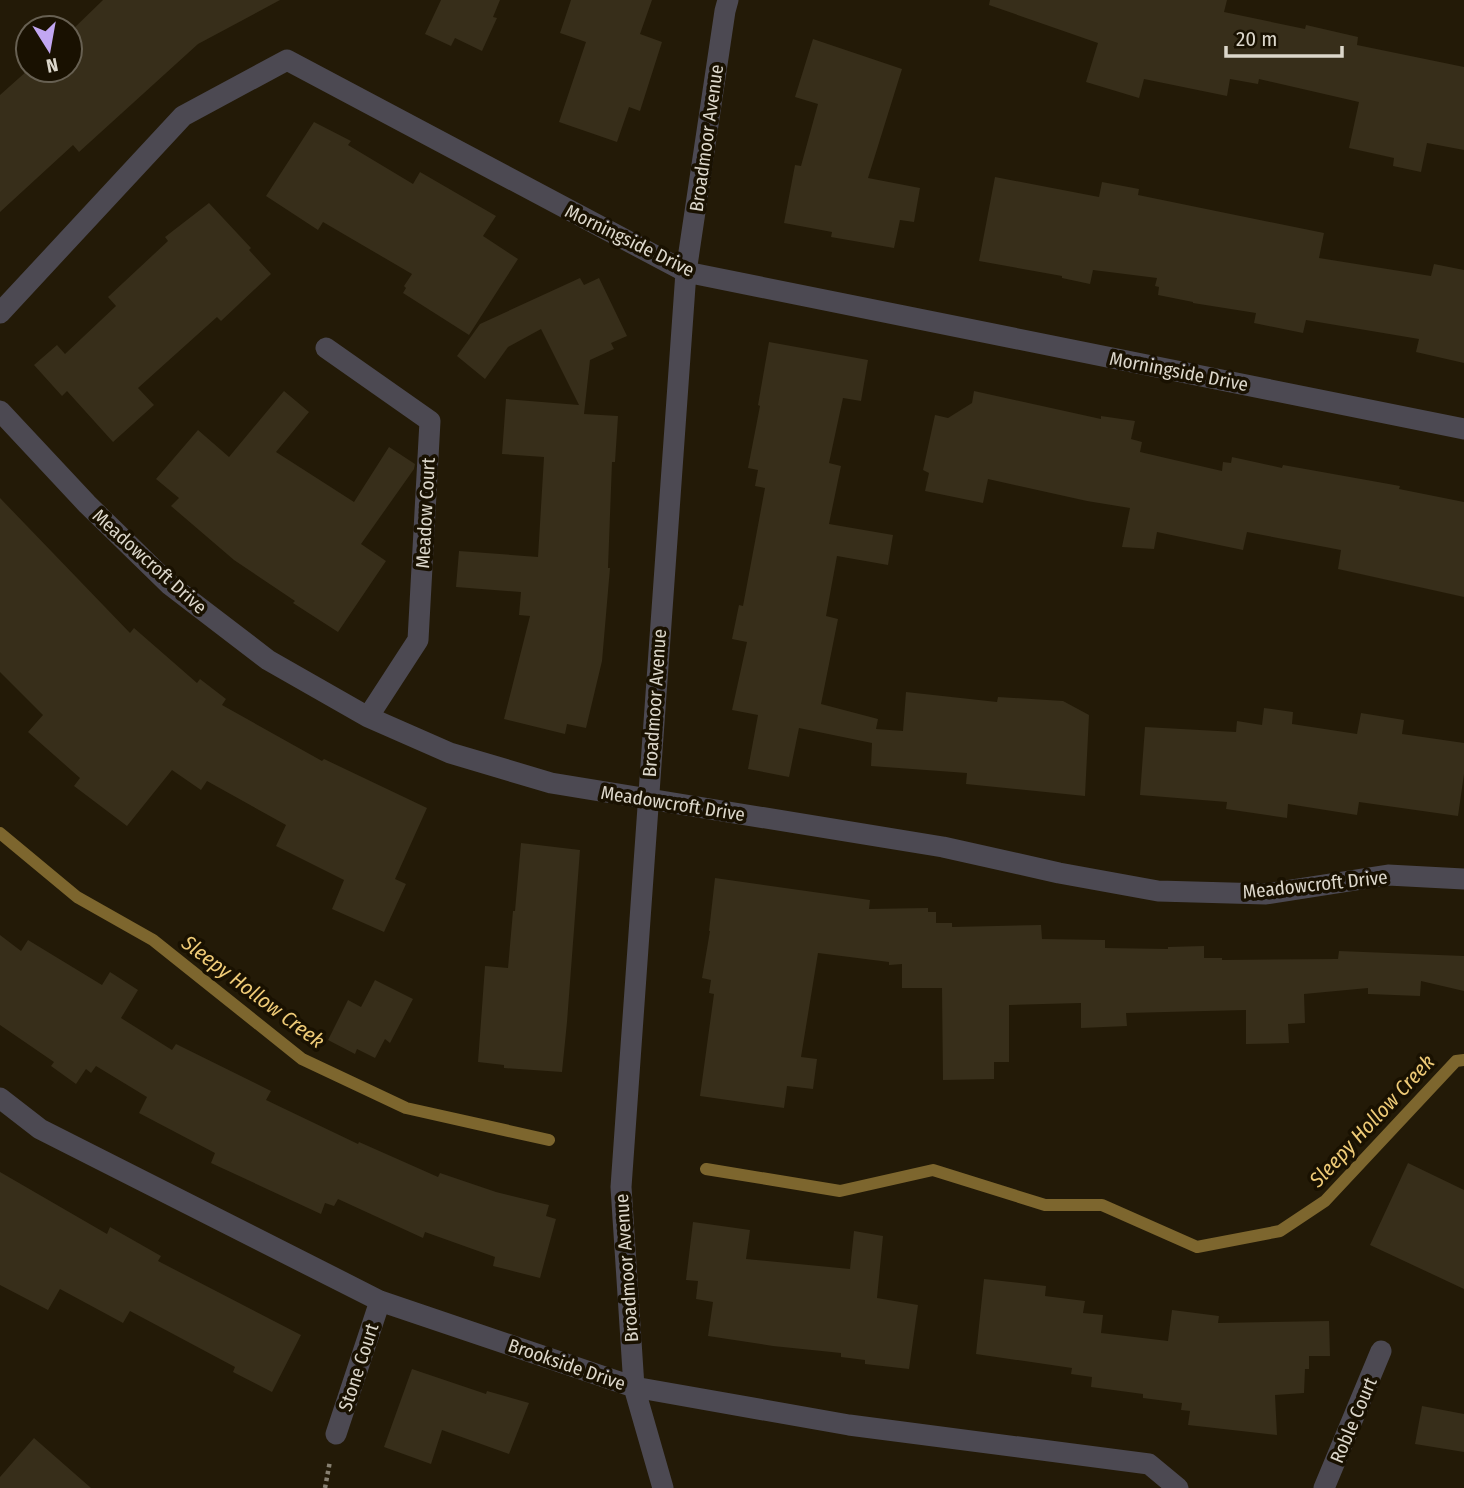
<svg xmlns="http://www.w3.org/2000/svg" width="1464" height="1488" font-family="'Fira Sans Condensed',sans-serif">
	<rect width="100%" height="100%" fill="#231a07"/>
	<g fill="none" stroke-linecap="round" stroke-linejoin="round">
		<path stroke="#7d662e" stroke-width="12" d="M 0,833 L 77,897 L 153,940 L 302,1059 L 406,1108 L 549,1140
			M 706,1169 L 840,1191 L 933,1170 L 1045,1205 L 1102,1205 L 1197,1247 L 1280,1231 L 1325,1201 L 1456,1061 L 1464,1060"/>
	</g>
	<path fill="#372e1a" d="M 103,0 L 280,0 L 198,44 L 79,152 L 73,145 L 0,212 L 0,95 L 28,70 L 70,70 L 70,32 Z
		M 441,0 L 500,0 L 493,17 L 497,18 L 482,51 L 455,38 L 451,46 L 425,34 Z
		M 571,0 L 652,0 L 640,34 L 662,42 L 640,111 L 629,107 L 617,142 L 559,122 L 586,42 L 560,33 Z
		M 990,0 L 1227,0 L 1224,12 L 1305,29 L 1306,25 L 1358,37 L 1357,45 L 1464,67 L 1464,150 L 1427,143 L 1421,172 L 1393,166 L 1394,158 L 1349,148 L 1359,102 L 1259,79 L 1258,84 L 1230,79 L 1227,96 L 1144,79 L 1139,98 L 1086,82 L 1098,43 L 989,5 Z
		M 813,39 L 902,69 L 868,178 L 920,188 L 914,222 L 900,220 L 894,248 L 831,237 L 832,232 L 784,223 L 795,165 L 801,166 L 818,104 L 795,97 Z
		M 314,122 L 351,141 L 348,145 L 413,184 L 420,172 L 496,216 L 483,236 L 518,259 L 469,335 L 403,293 L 406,288 L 404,286 L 412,274 L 323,222 L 318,230 L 266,196 Z
		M 995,177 L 1099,197 L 1102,182 L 1139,189 L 1138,195 L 1324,233 L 1319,258 L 1431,276 L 1434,264 L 1464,270 L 1464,363 L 1416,352 L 1419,339 L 1306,320 L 1303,333 L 1254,323 L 1256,313 L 1193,303 L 1193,302 L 1158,295 L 1159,287 L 1155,286 L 1157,278 L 1093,270 L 1090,284 L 1062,278 L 1062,276 L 979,261 Z
		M 209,203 L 251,248 L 249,250 L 271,274 L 221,321 L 217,317 L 138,388 L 154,405 L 113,442 L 67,391 L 62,396 L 34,365 L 57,345 L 65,354 L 116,306 L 108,297 L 168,241 L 165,237 Z
		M 580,278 L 584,285 L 599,278 L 627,336 L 611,343 L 614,349 L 590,360 L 584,414 L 618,416 L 615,462 L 612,462 L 608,568 L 610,568 L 602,661 L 586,728 L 567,724 L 565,734 L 504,719 L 530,616 L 519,615 L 521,592 L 456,587 L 459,551 L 538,557 L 544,457 L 502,454 L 506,399 L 579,405 L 541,329 L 508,347 L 485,379 L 457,356 L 480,324 Z
		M 769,342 L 868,360 L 861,401 L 843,398 L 829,463 L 841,466 L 829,524 L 893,535 L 888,565 L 837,556 L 826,616 L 838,619 L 821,704 L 878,719 L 876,729 L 903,731 L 906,692 L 997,702 L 998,697 L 1063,701 L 1089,715 L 1085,796 L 966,784 L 967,773 L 871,766 L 872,743 L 799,728 L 789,777 L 748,769 L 758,715 L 732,710 L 747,642 L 732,639 L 739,605 L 743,606 L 765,488 L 755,486 L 758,470 L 748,468 L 760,406 L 758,405 Z
		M 284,391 L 309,412 L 276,452 L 354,502 L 389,447 L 415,464 L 414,469 L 361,544 L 386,561 L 338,632 L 293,603 L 295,601 L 234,560 L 171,506 L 179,498 L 156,479 L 198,430 L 229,457 Z
		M 974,391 L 1101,419 L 1101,416 L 1135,421 L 1131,439 L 1142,442 L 1140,452 L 1222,471 L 1223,462 L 1231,463 L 1232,457 L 1282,468 L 1283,465 L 1400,486 L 1399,489 L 1464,502 L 1464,597 L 1338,569 L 1341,550 L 1247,532 L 1243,550 L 1157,532 L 1154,549 L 1122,547 L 1130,508 L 1087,501 L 988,479 L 983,503 L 925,491 L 929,473 L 923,470 L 935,415 L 948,418 L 972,403 Z
		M 0,498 L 130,633 L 134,628 L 197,683 L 200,679 L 226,699 L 222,705 L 322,761 L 324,759 L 427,808 L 395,879 L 406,884 L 384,932 L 332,909 L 344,880 L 276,846 L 286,825 L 207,781 L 201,790 L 172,770 L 127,826 L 74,786 L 80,778 L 28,732 L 43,715 L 0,672 Z
		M 1264,708 L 1293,712 L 1292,724 L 1357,734 L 1361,713 L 1404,720 L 1402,734 L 1464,743 L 1464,774 L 1458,816 L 1359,802 L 1357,815 L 1288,804 L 1287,818 L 1226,809 L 1227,802 L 1140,795 L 1145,727 L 1236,732 L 1237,721 L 1262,725 Z
		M 521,843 L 580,850 L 567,1022 L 562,1072 L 504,1068 L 504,1065 L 478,1062 L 485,966 L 508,968 L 513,911 L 515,911 Z
		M 715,878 L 870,900 L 869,909 L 928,908 L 928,912 L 936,912 L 936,923 L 952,923 L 952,927 L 1041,925 L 1042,939 L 1105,940 L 1105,948 L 1168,949 L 1168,947 L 1204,946 L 1204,958 L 1222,958 L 1222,960 L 1338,959 L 1339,951 L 1464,956 L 1464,991 L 1421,981 L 1420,996 L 1368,994 L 1368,988 L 1304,994 L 1305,1023 L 1288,1024 L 1289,1043 L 1246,1044 L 1246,1010 L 1126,1013 L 1127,1026 L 1081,1028 L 1081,1003 L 1009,1005 L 1009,1062 L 994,1062 L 994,1079 L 943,1080 L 942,988 L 902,988 L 902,964 L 889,965 L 889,962 L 818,953 L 801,1057 L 817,1059 L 813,1089 L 787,1086 L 784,1108 L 700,1096 L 714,994 L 709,993 L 711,980 L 702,978 L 710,931 L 709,931 Z
		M 0,935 L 21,951 L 28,940 L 102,985 L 110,972 L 138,990 L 121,1018 L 172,1050 L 176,1044 L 271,1091 L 266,1100 L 358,1144 L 359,1142 L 438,1177 L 440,1173 L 496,1192 L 549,1205 L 546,1216 L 556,1219 L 540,1278 L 493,1266 L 495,1257 L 425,1232 L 423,1238 L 338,1199 L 334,1206 L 325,1203 L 321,1214 L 211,1163 L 215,1153 L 139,1113 L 147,1097 L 96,1066 L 91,1073 L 86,1069 L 76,1084 L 51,1066 L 54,1062 L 0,1025 Z
		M 375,980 L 413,999 L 390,1043 L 385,1039 L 375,1058 L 357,1049 L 355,1054 L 328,1040 L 348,1000 L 361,1007 Z
		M 1408,1163 L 1464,1190 L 1464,1289 L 1370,1245 Z
		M 0,1172 L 107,1234 L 110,1227 L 161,1256 L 158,1261 L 301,1335 L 272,1392 L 233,1372 L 235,1367 L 130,1311 L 123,1323 L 60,1289 L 48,1310 L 0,1285 Z
		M 693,1222 L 750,1230 L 746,1259 L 850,1269 L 854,1231 L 883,1236 L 877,1298 L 918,1305 L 909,1369 L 865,1364 L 865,1360 L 841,1357 L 841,1353 L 773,1346 L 708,1336 L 713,1302 L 696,1299 L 698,1281 L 686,1280 Z
		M 984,1279 L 1046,1286 L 1045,1296 L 1085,1301 L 1083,1313 L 1103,1315 L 1101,1333 L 1168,1341 L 1172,1310 L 1219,1316 L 1218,1323 L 1329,1321 L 1330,1356 L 1309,1356 L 1309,1369 L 1305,1369 L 1304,1393 L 1275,1395 L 1277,1435 L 1188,1425 L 1190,1411 L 1181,1410 L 1182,1403 L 1143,1398 L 1143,1394 L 1091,1387 L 1092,1377 L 1071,1374 L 1072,1368 L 976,1354 Z
		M 412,1369 L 486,1394 L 487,1391 L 529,1403 L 509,1454 L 442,1430 L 431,1464 L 384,1447 Z
		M 1422,1406 L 1464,1414 L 1464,1452 L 1415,1444 Z
		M 34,1438 L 91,1488 L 0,1488 L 0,1477 Z"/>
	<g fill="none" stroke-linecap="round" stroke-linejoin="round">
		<path stroke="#878071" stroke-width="4.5" stroke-dasharray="3.5 3.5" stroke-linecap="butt" d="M 325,1488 L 330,1461"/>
		<path stroke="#4c4952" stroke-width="21" d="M 0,313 L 183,116 L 287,60 L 686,272 L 1464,429
			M 326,348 L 430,421 L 418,640 L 368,717
			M 0,411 L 87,504 L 170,585 L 268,660 L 368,717 L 450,753 L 551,783 L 943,847 L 1059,873 L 1158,891 L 1266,894 L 1388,875 L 1464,879
			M 0,1098 L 40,1129 L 380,1301 L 634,1387 L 849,1425 L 1149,1464 L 1178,1488
			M 336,1434 L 380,1301
			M 663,1488 L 634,1387 L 621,1187 L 686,272 L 725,11 L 728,0
			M 1324,1488 L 1381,1351"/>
	</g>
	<g text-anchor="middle" stroke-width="7" stroke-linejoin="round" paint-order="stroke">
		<g font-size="19" fill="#dcd7cb" stroke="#191101">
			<text transform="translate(706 138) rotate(-82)" y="7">Broadmoor Avenue</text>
			<text transform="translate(630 240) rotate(26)" y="7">Morningside Drive</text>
			<text transform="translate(1179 371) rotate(11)" y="7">Morningside Drive</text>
			<text transform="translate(425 513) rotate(-87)" y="7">Meadow Court</text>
			<text transform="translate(150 561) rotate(42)" y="7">Meadowcroft Drive</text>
			<text transform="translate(654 703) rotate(-86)" y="7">Broadmoor Avenue</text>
			<text transform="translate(673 803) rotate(9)" y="7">Meadowcroft Drive</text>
			<text transform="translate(1315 884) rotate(-6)" y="7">Meadowcroft Drive</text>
			<text transform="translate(626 1268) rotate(-94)" y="7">Broadmoor Avenue</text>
			<text transform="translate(567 1364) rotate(19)" y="7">Brookside Drive</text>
			<text transform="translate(358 1367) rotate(-72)" y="7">Stone Court</text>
			<text transform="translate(1353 1420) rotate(-67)" y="7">Roble Court</text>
		</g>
		<g font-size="21" font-style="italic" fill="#efcb77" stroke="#191101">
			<text transform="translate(253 992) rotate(37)" y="7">Sleepy Hollow Creek</text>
			<text transform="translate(1372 1121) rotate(-47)" y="7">Sleepy Hollow Creek</text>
		</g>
	</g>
	<g transform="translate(49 49) rotate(169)"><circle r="33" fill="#191101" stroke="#676052" stroke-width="2"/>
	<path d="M0-5L12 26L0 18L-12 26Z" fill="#c2a7f2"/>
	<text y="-10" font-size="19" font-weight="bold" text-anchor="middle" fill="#dcd7cb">N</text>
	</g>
	<path d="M1226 46v10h116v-10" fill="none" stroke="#dcd7cb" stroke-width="3.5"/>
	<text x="1236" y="46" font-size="21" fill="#dcd7cb" stroke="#191101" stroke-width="5" paint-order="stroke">20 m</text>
</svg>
